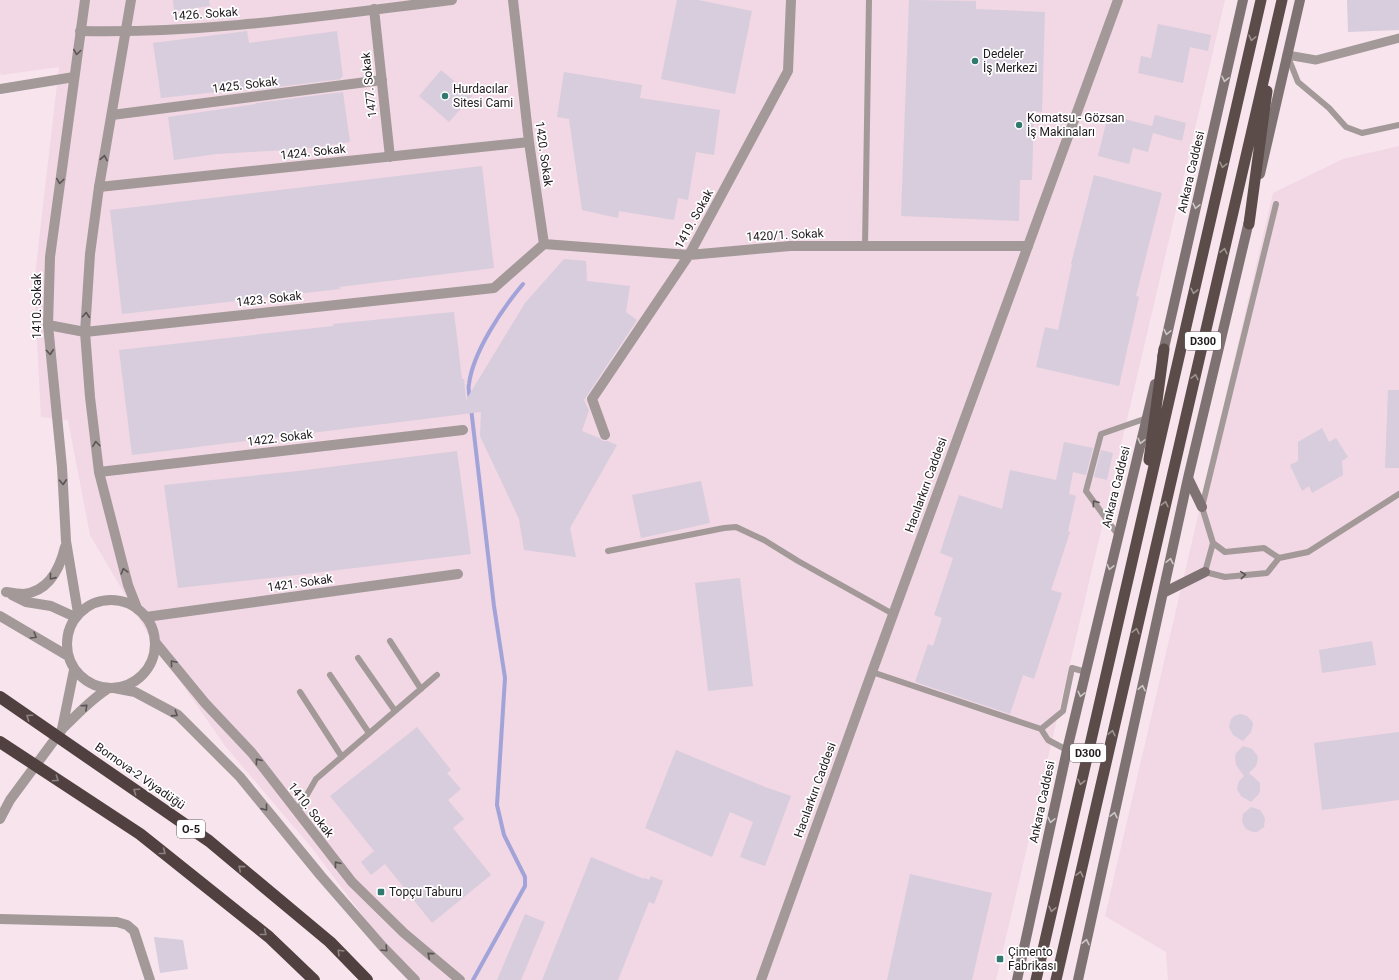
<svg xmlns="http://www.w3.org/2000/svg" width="1399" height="980" font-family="Roboto,sans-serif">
	<rect width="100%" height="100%" fill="#f7e4ed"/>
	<path fill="#f2d7e4" d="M 0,0 L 1225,0 L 996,980 L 411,980 L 312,848 L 226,747 L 154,644 L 90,535 L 68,420 L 41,417 L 34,284 L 59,67 L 1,75 L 0,71 Z
		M 1399,146 L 1399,980 L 1168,980 L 1166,952 L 1105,916 L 1273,193 L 1343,159 Z"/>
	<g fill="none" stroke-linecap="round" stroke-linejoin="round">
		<path stroke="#a2a4d9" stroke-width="4" d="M 470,399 C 469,394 468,388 469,384 C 473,352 502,309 523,284
			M 471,408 L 494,606 L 505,678 L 497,805 L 504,835 L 525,877 L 525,886 L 473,980"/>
	</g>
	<path fill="#d7cddc" d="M 173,0 L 209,0 L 210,6 L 174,11 Z
		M 677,0 L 698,0 L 752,11 L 735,94 L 661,79 Z
		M 909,0 L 976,1 L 976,9 L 1045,12 L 1042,112 L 1034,111 L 1032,180 L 1020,180 L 1019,221 L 901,216 Z
		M 1347,0 L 1399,0 L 1399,30 L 1348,32 Z
		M 1158,24 L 1211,35 L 1208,51 L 1190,47 L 1183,83 L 1138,73 L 1141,56 L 1151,58 Z
		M 247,31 L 249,43 L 337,31 L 343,77 L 341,77 L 341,79 L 254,90 L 254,88 L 161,98 L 153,43 Z
		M 441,70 L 472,96 L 449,122 L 419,96 Z
		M 564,72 L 642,85 L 640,98 L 720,110 L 714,155 L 696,152 L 688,200 L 678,198 L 674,220 L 619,211 L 618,218 L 582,210 L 569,119 L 557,117 Z
		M 343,92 L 350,142 L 304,149 L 216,154 L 174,160 L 168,117 L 256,104 L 256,103 Z
		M 1108,115 L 1152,126 L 1155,115 L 1186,123 L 1182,141 L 1153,133 L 1148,152 L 1133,148 L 1129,164 L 1098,156 Z
		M 482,166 L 494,268 L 339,287 L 340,289 L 122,314 L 110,210 Z
		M 1094,175 L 1162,193 L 1136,296 L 1139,297 L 1119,386 L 1036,367 L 1045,327 L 1058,330 L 1072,264 L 1071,264 Z
		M 564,259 L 586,261 L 587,281 L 630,286 L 626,312 L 637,320 L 584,400 L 589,410 L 582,431 L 599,438 L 603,441 L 607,441 L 617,445 L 570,528 L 576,557 L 524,550 L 519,519 L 480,436 L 481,412 L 132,455 L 119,350 L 333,326 L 333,324 L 454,312 L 462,379 L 464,379 L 466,400 L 525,303 Z
		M 1388,390 L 1399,390 L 1399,468 L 1385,468 Z
		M 1322,428 L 1329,442 L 1336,438 L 1348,457 L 1342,461 L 1343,475 L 1312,493 L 1309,486 L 1302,491 L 1290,465 L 1298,461 L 1298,442 Z
		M 1064,442 L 1093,448 L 1086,475 L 1073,472 L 1069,494 L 1076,496 L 1068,531 L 1070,532 L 1051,590 L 1062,593 L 1034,679 L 1023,675 L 1010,714 L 915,682 L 928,644 L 933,646 L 942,618 L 934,615 L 953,558 L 940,553 L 959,495 L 1002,509 L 1010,470 L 1056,480 Z
		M 1101,450 L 1113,453 L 1107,480 L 1094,477 Z
		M 457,451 L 471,554 L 280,577 L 178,588 L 164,485 L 298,471 Z
		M 701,481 L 710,523 L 641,538 L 632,495 Z
		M 740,578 L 753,686 L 708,691 L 695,583 Z
		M 1372,641 L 1376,665 L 1322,673 L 1319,650 Z
		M 1240,714 L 1247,716 L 1252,721 L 1253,724 L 1251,732 L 1243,741 L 1233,735 L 1229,727 L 1231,719 L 1234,716 Z
		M 417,727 L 451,770 L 447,773 L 461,789 L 448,800 L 464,819 L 453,828 L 491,875 L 432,923 L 385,864 L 371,875 L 361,862 L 374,851 L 330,796 Z
		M 1399,732 L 1399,800 L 1322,810 L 1314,743 Z
		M 1243,746 L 1252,749 L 1257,755 L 1258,758 L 1256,766 L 1249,773 L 1260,783 L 1260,790 L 1259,794 L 1251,802 L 1241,796 L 1237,789 L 1239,781 L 1244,776 L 1236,765 L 1235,757 L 1236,753 Z
		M 676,750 L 765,787 L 791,796 L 765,866 L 740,857 L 753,822 L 730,812 L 712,857 L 645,828 Z
		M 1251,807 L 1260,810 L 1264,816 L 1265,819 L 1264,827 L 1257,832 L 1253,832 L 1246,829 L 1242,822 L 1243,814 Z
		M 591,857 L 644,879 L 645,878 L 649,880 L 651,876 L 663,881 L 654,904 L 649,902 L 618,980 L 542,980 Z
		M 910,874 L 992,893 L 972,980 L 887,980 Z
		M 525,914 L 545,922 L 521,980 L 497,980 Z
		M 154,937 L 183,940 L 188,969 L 160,973 Z"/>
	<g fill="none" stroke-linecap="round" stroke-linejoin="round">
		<path stroke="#a29998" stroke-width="6" d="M 1288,57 L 1298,82 L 1329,108 L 1346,127 L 1362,133 L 1399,125
			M 865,246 L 869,0
			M 1118,535 L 1086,491 L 1101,434 L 1147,418
			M 1213,543 L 1225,552 L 1264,548 L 1279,558 L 1267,573 L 1225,577 L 1205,572 L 1213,543 L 1202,507 L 1276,204
			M 608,551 L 724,528 L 736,527 L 764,540 L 798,561 L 893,614
			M 1279,558 L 1308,552 L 1399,494
			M 390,641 L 421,689
			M 358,658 L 395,711
			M 872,672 L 1041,729 L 1048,740 L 1067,750
			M 330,675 L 369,733
			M 300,692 L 342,757
			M 1041,729 L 1063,711 L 1072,668 L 1086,672
			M 297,812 L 316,779 L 437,675"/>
		<path stroke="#a29998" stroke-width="9" d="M 1287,55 L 1316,60 L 1399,38"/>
		<path stroke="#a29998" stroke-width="10" d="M 513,0 L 529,142 L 544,244
			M 374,9 L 390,157
			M 80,31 C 205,34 329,15 452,0
			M 0,89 L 74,77
			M 112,115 L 382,80
			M 99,187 L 529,142
			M 544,244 L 689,255 L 790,246 L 1028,246
			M 48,325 L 85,332 L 494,288 L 544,244
			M 605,435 L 592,399 L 689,255 L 788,71 L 791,0
			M 99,472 L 463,430
			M 146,617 L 458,574
			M 0,819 L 10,800 L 61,731
			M 0,919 L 117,922 L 127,925 L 134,931 L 150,980"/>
		<path stroke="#a29998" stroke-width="10" d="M 131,0 L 99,187 L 90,254 L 85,332 L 90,397 L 99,472 L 128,585 L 137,608
			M 6,592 C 12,593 18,594 24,594 C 49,591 60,568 65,547
			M 12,595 L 26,602 L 51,606 L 75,617
			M67 644a44 44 0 1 1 88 0a44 44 0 1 1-88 0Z
			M 78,613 L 66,541 L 62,467 L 48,325 L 50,257 L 85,0
			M 0,616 L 68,656
			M 155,642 L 205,703 L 252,753 L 352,882 L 404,933 L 460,980
			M 114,688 L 135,692 L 178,715 L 240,777 L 321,876 L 382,946 L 415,980
			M 62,729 C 77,715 91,699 109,688
			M 62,729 L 74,670
			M 761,980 L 872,672 L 1118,0"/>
		<path stroke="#7f7272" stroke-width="10" d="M 1260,174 L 1300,0
			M 1162,357 L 1243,0
			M 1188,478 L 1202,507
			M 1163,593 L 1205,572
			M 1017,980 L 1067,750 L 1155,384
			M 1078,980 L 1188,478 L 1250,217"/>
		<path stroke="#5b4c4a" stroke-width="11" d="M 1249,224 L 1267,91
			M 1149,460 L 1164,349
			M 1036,980 L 1261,0
			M 1056,980 L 1282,0"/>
		<path stroke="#50403f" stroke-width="12" d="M 0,697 L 209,841 L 330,942 L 367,980
			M 0,742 L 140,834 L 269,937 L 314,980"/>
	</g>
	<defs><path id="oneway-chevron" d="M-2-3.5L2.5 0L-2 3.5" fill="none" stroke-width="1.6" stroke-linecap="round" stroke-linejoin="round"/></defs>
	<g stroke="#9d9492">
		<use href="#oneway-chevron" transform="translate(1252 38) rotate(103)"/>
		<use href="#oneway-chevron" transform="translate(1223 165) rotate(103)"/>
		<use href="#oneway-chevron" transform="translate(1224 251) rotate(-77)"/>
		<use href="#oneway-chevron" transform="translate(1194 291) rotate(103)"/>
		<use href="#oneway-chevron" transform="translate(1195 377) rotate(-77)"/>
		<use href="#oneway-chevron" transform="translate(1165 504) rotate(-77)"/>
		<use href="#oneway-chevron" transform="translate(1136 631) rotate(-77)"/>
		<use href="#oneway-chevron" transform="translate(1112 733) rotate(-77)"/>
		<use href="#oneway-chevron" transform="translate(1081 782) rotate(103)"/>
		<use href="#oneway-chevron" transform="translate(1080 874) rotate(-77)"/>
		<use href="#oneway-chevron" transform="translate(1052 909) rotate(103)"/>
	</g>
	<g stroke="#5b5355">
		<use href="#oneway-chevron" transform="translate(77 52) rotate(98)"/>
		<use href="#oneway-chevron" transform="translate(104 158) rotate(-80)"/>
		<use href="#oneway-chevron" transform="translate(60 181) rotate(97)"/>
		<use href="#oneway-chevron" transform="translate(86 315) rotate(-86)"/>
		<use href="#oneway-chevron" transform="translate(50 352) rotate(85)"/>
		<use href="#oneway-chevron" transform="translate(96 444) rotate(-97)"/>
		<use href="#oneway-chevron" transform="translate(63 482) rotate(87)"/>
		<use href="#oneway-chevron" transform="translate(1095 503) rotate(-126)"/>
		<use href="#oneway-chevron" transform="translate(124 571) rotate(-105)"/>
		<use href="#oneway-chevron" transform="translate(1243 575) rotate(-5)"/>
		<use href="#oneway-chevron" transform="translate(52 577) rotate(129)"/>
		<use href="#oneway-chevron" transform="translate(34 636) rotate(30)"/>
		<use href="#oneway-chevron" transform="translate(173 663) rotate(-130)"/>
		<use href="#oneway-chevron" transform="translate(85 707) rotate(-42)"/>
		<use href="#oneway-chevron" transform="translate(175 714) rotate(33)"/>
		<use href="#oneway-chevron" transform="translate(258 761) rotate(-127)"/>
		<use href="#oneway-chevron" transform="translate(265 808) rotate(51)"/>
		<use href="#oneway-chevron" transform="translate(337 864) rotate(-128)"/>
		<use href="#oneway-chevron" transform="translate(385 949) rotate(46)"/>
		<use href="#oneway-chevron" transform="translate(430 955) rotate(-140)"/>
	</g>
	<g stroke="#ccc7c7">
		<use href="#oneway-chevron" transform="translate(1225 79) rotate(103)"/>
		<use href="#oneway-chevron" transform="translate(1196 206) rotate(103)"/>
		<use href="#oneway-chevron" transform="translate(1167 332) rotate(103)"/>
		<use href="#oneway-chevron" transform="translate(1141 441) rotate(104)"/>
		<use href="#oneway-chevron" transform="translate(1170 561) rotate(-78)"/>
		<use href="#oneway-chevron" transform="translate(1110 567) rotate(103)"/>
		<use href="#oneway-chevron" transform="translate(1142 688) rotate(-78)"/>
		<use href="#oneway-chevron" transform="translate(1081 694) rotate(104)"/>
		<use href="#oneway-chevron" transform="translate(1114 815) rotate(-78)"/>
		<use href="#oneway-chevron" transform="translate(1051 820) rotate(102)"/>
		<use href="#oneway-chevron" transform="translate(1086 942) rotate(-78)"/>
	</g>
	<g stroke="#8d8382">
		<use href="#oneway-chevron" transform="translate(29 717) rotate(-145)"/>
		<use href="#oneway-chevron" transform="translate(56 779) rotate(34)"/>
		<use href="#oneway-chevron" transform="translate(136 791) rotate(-145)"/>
		<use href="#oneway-chevron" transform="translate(163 852) rotate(38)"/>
		<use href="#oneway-chevron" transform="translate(241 868) rotate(-140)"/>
		<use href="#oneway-chevron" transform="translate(264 933) rotate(39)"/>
		<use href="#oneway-chevron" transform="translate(340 952) rotate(-135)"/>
	</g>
	<g fill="#31786f" stroke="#fff" stroke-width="1.5">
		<circle cx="975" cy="61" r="4"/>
		<circle cx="445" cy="96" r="4"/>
		<circle cx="1019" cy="125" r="4"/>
		<rect x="377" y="888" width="8" height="8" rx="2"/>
		<rect x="996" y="955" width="8" height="8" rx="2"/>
	</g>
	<g text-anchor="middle" stroke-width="3.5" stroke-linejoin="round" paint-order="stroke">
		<g fill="#fff" stroke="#645f62" stroke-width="1">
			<rect x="1185" y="332" width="36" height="18" rx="3"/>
			<rect x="1070" y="744" width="36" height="18" rx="3"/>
			<rect x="177" y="820" width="28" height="18" rx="3"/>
		</g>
		<g font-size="11" font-weight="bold" fill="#211a1e">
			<text x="1203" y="345">D300</text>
			<text x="1088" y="757">D300</text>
			<text x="191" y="833">O-5</text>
		</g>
		<g font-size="12" fill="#211a1e" stroke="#fff">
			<text transform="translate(205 14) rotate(-4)" y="4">1426. Sokak</text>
			<text transform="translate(245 85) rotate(-7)" y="4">1425. Sokak</text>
			<text transform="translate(369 85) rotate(-96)" y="4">1477. Sokak</text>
			<text transform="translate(313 152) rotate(-6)" y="4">1424. Sokak</text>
			<text transform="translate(544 154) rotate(82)" y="4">1420. Sokak</text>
			<text transform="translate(1191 172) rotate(-77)" y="4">Ankara Caddesi</text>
			<text transform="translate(694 219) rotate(-61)" y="4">1419. Sokak</text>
			<text transform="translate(785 235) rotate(-3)" y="4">1420/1. Sokak</text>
			<text transform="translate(269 299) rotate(-6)" y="4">1423. Sokak</text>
			<text transform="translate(37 306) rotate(-90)" y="4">1410. Sokak</text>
			<text transform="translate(280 438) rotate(-7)" y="4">1422. Sokak</text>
			<text transform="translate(926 485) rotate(-70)" y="4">Hacılarkırı Caddesi</text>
			<text transform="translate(1116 487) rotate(-76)" y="4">Ankara Caddesi</text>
			<text transform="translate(300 583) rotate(-8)" y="4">1421. Sokak</text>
			<text transform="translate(140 776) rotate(35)" y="4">Bornova-2 Viyadüğü</text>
			<text transform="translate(815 790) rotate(-70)" y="4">Hacılarkırı Caddesi</text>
			<text transform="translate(1042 802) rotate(-78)" y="4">Ankara Caddesi</text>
			<text transform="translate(311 810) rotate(52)" y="4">1410. Sokak</text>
		</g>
		<g font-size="12" fill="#211a1e" stroke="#fff" text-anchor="start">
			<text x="983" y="58">Dedeler<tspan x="983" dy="14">İş Merkezi</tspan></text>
			<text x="453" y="93">Hurdacılar<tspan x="453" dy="14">Sitesi Cami</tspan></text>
			<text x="1027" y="122">Komatsu - Gözsan<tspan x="1027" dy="14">İş Makinaları</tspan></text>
			<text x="389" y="896">Topçu Taburu</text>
			<text x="1008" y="956">Çimento<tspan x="1008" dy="14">Fabrikası</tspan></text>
		</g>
	</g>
</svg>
